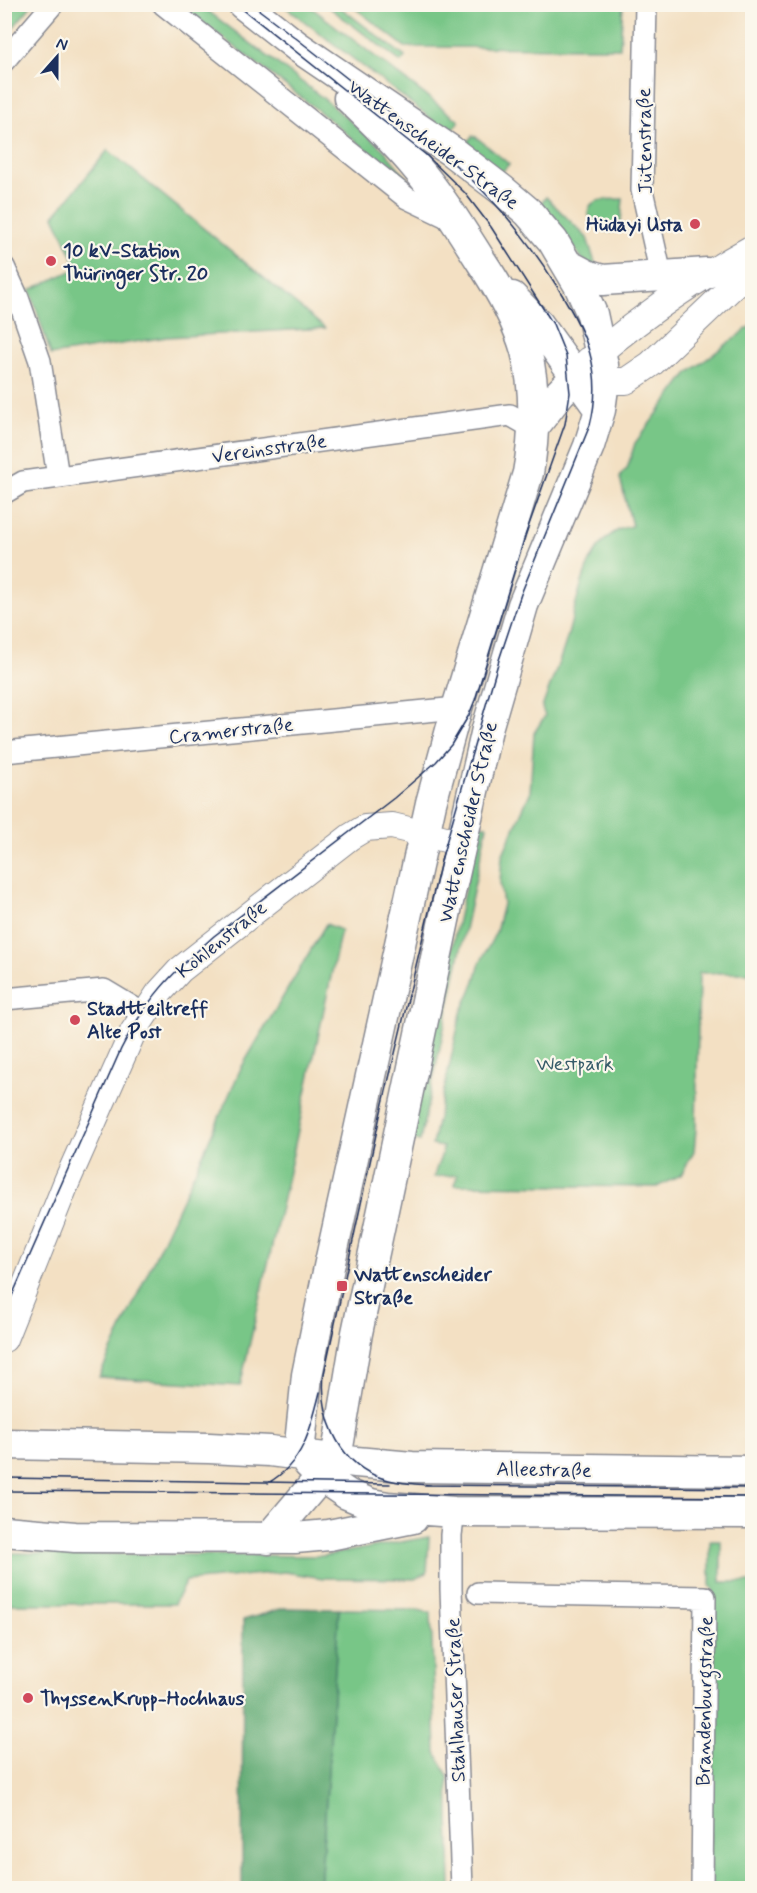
<svg xmlns="http://www.w3.org/2000/svg" width="757" height="1893" font-family="Mynerve,sans-serif">
	<rect width="100%" height="100%" fill="#fbf7ec"/>
	<filter id="ink" filterUnits="userSpaceOnUse"><feTurbulence type="fractalNoise" baseFrequency=".0167" numOctaves="2"/><feDisplacementMap in="SourceGraphic" scale="12" xChannelSelector="R" yChannelSelector="G"/><feConvolveMatrix kernelMatrix="1 2 1 2 8 2 1 2 1" color-interpolation-filters="sRGB"/></filter>
	<filter id="wash" filterUnits="userSpaceOnUse"><feTurbulence type="fractalNoise" baseFrequency=".008" numOctaves="4" result="noise"/><feDisplacementMap in="SourceGraphic" scale="24" xChannelSelector="R" yChannelSelector="G"/><feGaussianBlur stdDeviation="1.35" result="paint"/><feColorMatrix in="noise" values="0 0 0 0 0 0 0 0 0 0 0 0 0 0 0 0 0 1.4 0 .05"/><feComposite in="paint" operator="in"/></filter>
	<g filter="url(#wash)">
		<rect width="100%" height="100%" fill="#f3e0c3"/>
		<path fill="#78c687" stroke="#4a7a72" stroke-width="1.5" d="M 5,4 L 32,5 L 5,37 L 4,5 Z
			M 180,5 L 200,5 L 323,98 L 384,150 L 418,192 L 315,108 Z
			M 283,5 L 308,5 L 459,121 L 450,133 Z
			M 326,5 L 337,5 L 405,57 L 401,62 Z
			M 351,5 L 623,5 L 620,48 L 405,47 Z
			M 472,136 L 476,137 L 509,164 L 501,173 L 467,147 L 469,140 Z
			M 108,150 L 325,328 L 167,337 L 51,355 L 30,290 L 78,268 L 54,216 Z
			M 546,197 L 587,238 L 597,269 L 583,260 L 540,205 Z
			M 623,199 L 620,231 L 608,232 L 600,227 L 603,222 L 599,219 L 596,224 L 588,214 C 588,196 610,200 623,199 Z
			M 752,325 L 752,973 L 699,973 L 696,1129 L 694,1151 L 681,1175 L 657,1187 L 455,1185 L 457,1175 L 434,1177 C 436,1166 442,1158 443,1147 L 432,1145 L 461,1013 L 474,984 L 480,963 L 496,932 L 503,904 L 500,882 L 502,856 L 530,793 L 534,733 L 545,716 L 542,708 C 550,685 560,662 567,638 C 578,601 585,533 632,526 L 620,478 L 622,473 L 627,469 L 635,443 L 687,374 Z
			M 479,824 L 487,826 L 420,1141 L 410,1139 Z
			M 326,924 L 341,930 L 291,1163 L 240,1386 L 99,1377 L 197,1167 L 241,1068 Z
			M 429,1537 L 427,1573 L 415,1579 L 323,1578 L 285,1572 L 186,1581 L 174,1604 L 5,1604 L 5,1553 L 323,1556 Z
			M 710,1541 L 721,1541 L 721,1582 L 752,1582 L 752,1888 L 709,1888 L 713,1588 L 710,1587 Z
			M 339,1609 L 418,1610 L 431,1613 L 436,1752 L 448,1776 L 451,1888 L 320,1888 Z"/>
		<path fill="#62ab74" stroke="#3e6d69" stroke-width="1.5" d="M 284,1608 L 339,1609 L 320,1888 L 184,1888 L 242,1888 L 243,1620 Z"/>
	</g>
	<g filter="url(#ink)">
		<g fill="none" stroke-linecap="round" stroke-linejoin="round">
			<defs>
				<path id="minor" d="M 163,4 L 407,198 L 453,220
					M 646,4 L 642,190 L 661,275
					M 4,61 L 53,4
					M 4,267 L 18,298 L 40,361 L 58,477
					M 4,493 L 23,482 L 510,415 L 533,428
					M 4,752 L 457,708
					M 4,999 L 104,990 L 144,1014
					M 454,1512 L 451,1535 L 451,1589 L 462,1888
					M 478,1593 L 705,1597 L 702,1888"/>
				<path id="tertiary" d="M 600,352 C 648,312 698,278 752,248
					M 604,381 L 626,381 L 651,364 L 752,268
					M 4,1339 L 67,1181 L 133,1032 L 159,993 L 180,970 L 274,896 L 350,837 L 365,828 L 392,826 L 462,843"/>
				<path id="secondary" d="M 243,4 L 298,47 L 451,151 L 502,190 L 528,212 L 553,241 L 579,285 L 592,314 L 603,365 L 604,381 L 600,410 L 589,446 L 523,605 L 487,729 L 447,906 L 357,1333 L 336,1459 L 268,1539
					M 568,265 L 589,276 L 603,280 L 707,273
					M 512,297 L 539,325 L 600,410
					M 533,428 L 560,393 L 590,362
					M 4,1444 L 209,1448 L 270,1451 L 356,1462 L 412,1467 L 752,1471
					M 299,1454 L 307,1375 L 329,1267 L 431,803 L 457,708 L 528,473 C 535,436 536,388 526,351 C 517,319 499,288 481,261 C 459,226 437,191 410,160 C 391,138 370,118 349,98
					M 308,1463 L 322,1477 L 347,1494 L 371,1504 L 387,1507 L 454,1512 L 752,1513
					M 4,1531 L 75,1537 L 295,1538 L 329,1535 L 413,1518"/>
			</defs>
			<use href="#minor" stroke="#878890" stroke-width="24"/>
			<use href="#tertiary" stroke="#878890" stroke-width="28"/>
			<use href="#secondary" stroke="#878890" stroke-width="33"/>
			<use href="#minor" stroke="#fff" stroke-width="21"/>
			<use href="#tertiary" stroke="#fff" stroke-width="26"/>
			<use href="#secondary" stroke="#fff" stroke-width="30"/>
			<path stroke="#1b2f5e" stroke-width="1.5" d="M 251,4 C 292,34 331,66 371,97 C 405,124 441,150 473,181 C 506,213 534,249 558,288 C 586,333 604,371 590,425 L 521,594 L 499,660 L 442,857 L 380,1116 L 324,1374 C 320,1414 336,1459 376,1476 C 394,1483 412,1484 431,1485
				M 4,1314 L 121,1049 C 147,998 171,974 214,936 L 394,798 L 436,762 L 451,745 L 469,715 L 475,700 L 525,536 L 565,424 L 570,393 L 566,356 L 553,324 L 491,227 L 465,193 L 426,155 L 236,4
				M 4,1478 L 390,1484
				M 268,1483 C 303,1463 311,1429 320,1392
				M 423,1485 L 752,1488
				M 4,1491 L 752,1497"/>
		</g>
	</g>
	<g fill="#d1495b" stroke="#fbf7ec" stroke-width="2">
		<circle cx="695" cy="224" r="6"/>
		<circle cx="51" cy="261" r="6"/>
		<circle cx="75" cy="1020" r="6"/>
		<rect x="336" y="1280" width="12" height="12" rx="3"/>
		<circle cx="28" cy="1698" r="6"/>
	</g>
	<g text-anchor="middle" stroke-width="4.5" stroke-linejoin="round" paint-order="stroke">
		<g font-size="20" fill="#1b2f5e" stroke="#fbf7ec">
			<text transform="translate(644 141) rotate(-91)" y="7">Jütenstraße</text>
			<text transform="translate(434 144) rotate(36)" y="7">Wattenscheider Straße</text>
			<text transform="translate(269 448) rotate(-8)" y="7">Vereinsstraße</text>
			<text transform="translate(231 730) rotate(-6)" y="7">Cramerstraße</text>
			<text transform="translate(467 822) rotate(-77)" y="7">Wattenscheider Straße</text>
			<text transform="translate(221 939) rotate(-39)" y="7">Kohlenstraße</text>
			<text transform="translate(544 1469) rotate(1)" y="7">Alleestraße</text>
			<text transform="translate(455 1700) rotate(-92)" y="7">Stahlhauser Straße</text>
			<text transform="translate(704 1701) rotate(-89)" y="7">Brandenburgstraße</text>
		</g>
		<g font-size="20" font-weight="bold" fill="#1b2f5e" stroke="#fbf7ec" text-anchor="start">
			<text x="683" y="231" text-anchor="end">Hüdayi Usta</text>
			<text x="63" y="257">10 kV-Station<tspan x="63" dy="23">Thüringer Str. 20</tspan></text>
			<text x="87" y="1015">Stadtteiltreff<tspan x="87" dy="23">Alte Post</tspan></text>
			<text x="354" y="1281">Wattenscheider<tspan x="354" dy="23">Straße</tspan></text>
			<text x="40" y="1705">ThyssenKrupp-Hochhaus</text>
		</g>
		<g font-size="20" fill="#375c6a" stroke="#fbf7ec">
			<text x="575" y="1070">Westpark</text>
		</g>
	</g>
	<rect width="757" height="1893" fill="none" stroke="#fbf7ec" stroke-width="24"/>
	<g transform="translate(57 57) rotate(21)" stroke="#fbf7ec" stroke-width="4.5" paint-order="stroke">
	<path d="M0-4.5L10 22L0 15L-10 22Z" fill="#1b2f5e"/>
	<text y="-9" font-size="16" font-weight="bold" text-anchor="middle" fill="#1b2f5e">N</text>
	</g>
</svg>
